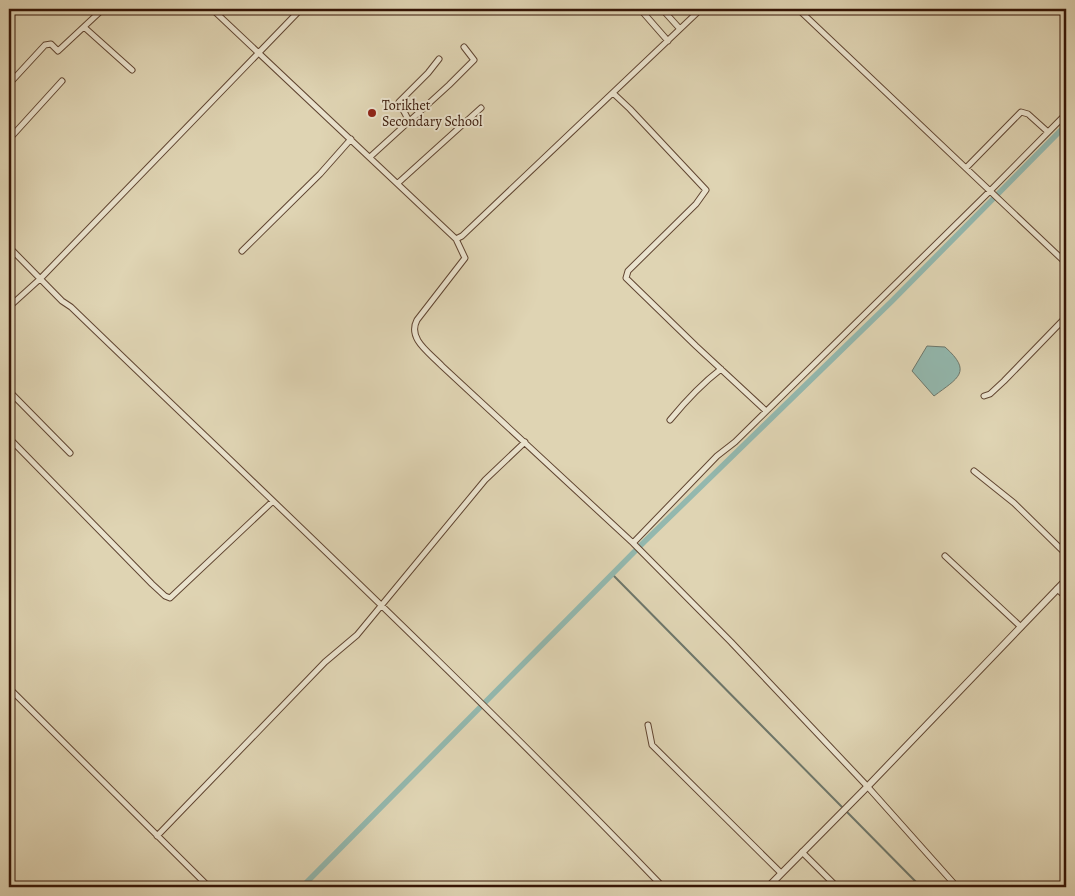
<svg xmlns="http://www.w3.org/2000/svg" width="1075" height="896" font-family="Alegreya,serif">
	<rect width="100%" height="100%" fill="#dfd4b3"/>
	<filter id="stains"><feTurbulence type="fractalNoise" baseFrequency=".004" numOctaves="4"/><feColorMatrix values="0 0 0 0 .2 0 0 0 0 .09 0 0 0 0 .02 0 0 0 .5 -.17"/></filter>
	<radialGradient id="worn" r=".72"><stop offset=".6" stop-color="#630" stop-opacity="0"/><stop offset="1" stop-color="#630" stop-opacity=".3"/></radialGradient>
	<path fill="#93b8ae" stroke="#6e776b" d="M 927,346 L 945,347 C 973,372 958,378 934,396 L 912,371 Z"/>
	<g fill="none" stroke-linecap="round" stroke-linejoin="round">
		<path stroke="#6e776b" stroke-width="2" d="M 613,575 L 842,807
			M 847,812 L 921,887"/>
		<path stroke="#93b8ae" stroke-width="5.5" d="M 302,887 L 643,543 L 892,301 L 1066,125"/>
		<defs>
			<path id="minor" d="M 212,9 L 456,239 L 462,236 L 701,9
				M 640,9 L 668,41
				M 662,9 L 680,29
				M 798,9 L 1066,263
				M 84,27 L 132,70
				M 9,84 L 45,45 L 51,44 L 58,51 L 103,9
				M 613,93 L 630,109 L 706,190 L 696,204 L 628,271 L 626,278 L 696,346 L 766,411
				M 409,121 L 399,102 L 428,73 L 439,59
				M 9,137 L 12,136 L 62,81
				M 370,157 L 449,85 L 474,60 L 464,47
				M 966,168 L 1021,112 L 1028,114 L 1048,132
				M 398,183 L 481,108
				M 456,239 L 465,258 L 417,320 C 407,339 430,353 442,366 L 633,543 L 731,642 L 867,786 L 957,887
				M 9,247 L 62,301 L 71,307 C 270,499 472,688 663,887
				M 242,251 L 320,174 L 351,139
				M 9,307 L 41,278 L 301,9
				M 9,391 L 70,453
				M 984,396 L 990,394 L 1004,381 L 1066,317
				M 670,420 C 684,403 704,382 721,369
				M 9,438 L 152,584 L 165,596 L 170,598 L 273,501
				M 974,471 L 1014,503 L 1066,554
				M 633,543 L 717,456 L 735,442 L 990,191 L 1066,114
				M 945,556 L 1021,627
				M 1057,589 L 1066,597
				M 9,688 L 209,887
				M 648,725 L 652,745 L 781,873
				M 157,836 L 325,662 L 357,635 L 485,480 L 525,442
				M 802,852 L 837,887"/>
			<path id="tertiary" d="M 768,887 L 869,785 L 1066,580"/>
		</defs>
		<use href="#minor" stroke="#604531" stroke-width="7"/>
		<use href="#tertiary" stroke="#604531" stroke-width="8"/>
		<use href="#minor" stroke="#eae3ce" stroke-width="5"/>
		<use href="#tertiary" stroke="#eae3ce" stroke-width="6"/>
	</g>
	<circle fill="#8f2418" stroke="#eae3ce" stroke-width="2" cx="372" cy="113" r="5"/>
	<g text-anchor="middle" stroke-width="4" stroke-linejoin="round" paint-order="stroke">
		<g font-size="14" fill="#361506" stroke="#eae3ce" text-anchor="start">
			<text x="382" y="110">Torikhet<tspan x="382" dy="16">Secondary School</tspan></text>
		</g>
	</g>
	<rect width="1075" height="896" fill="none" stroke="#dfd4b3" stroke-width="30"/>
	<rect x="10" y="10" width="1055" height="876" fill="none" stroke="#361506" stroke-width="2.5"/>
	<rect x="15" y="15" width="1045" height="866" fill="none" stroke="#361506"/>
	<rect width="100%" height="100%" filter="url(#stains)"/>
	<rect width="100%" height="100%" fill="url(#worn)"/>
</svg>
